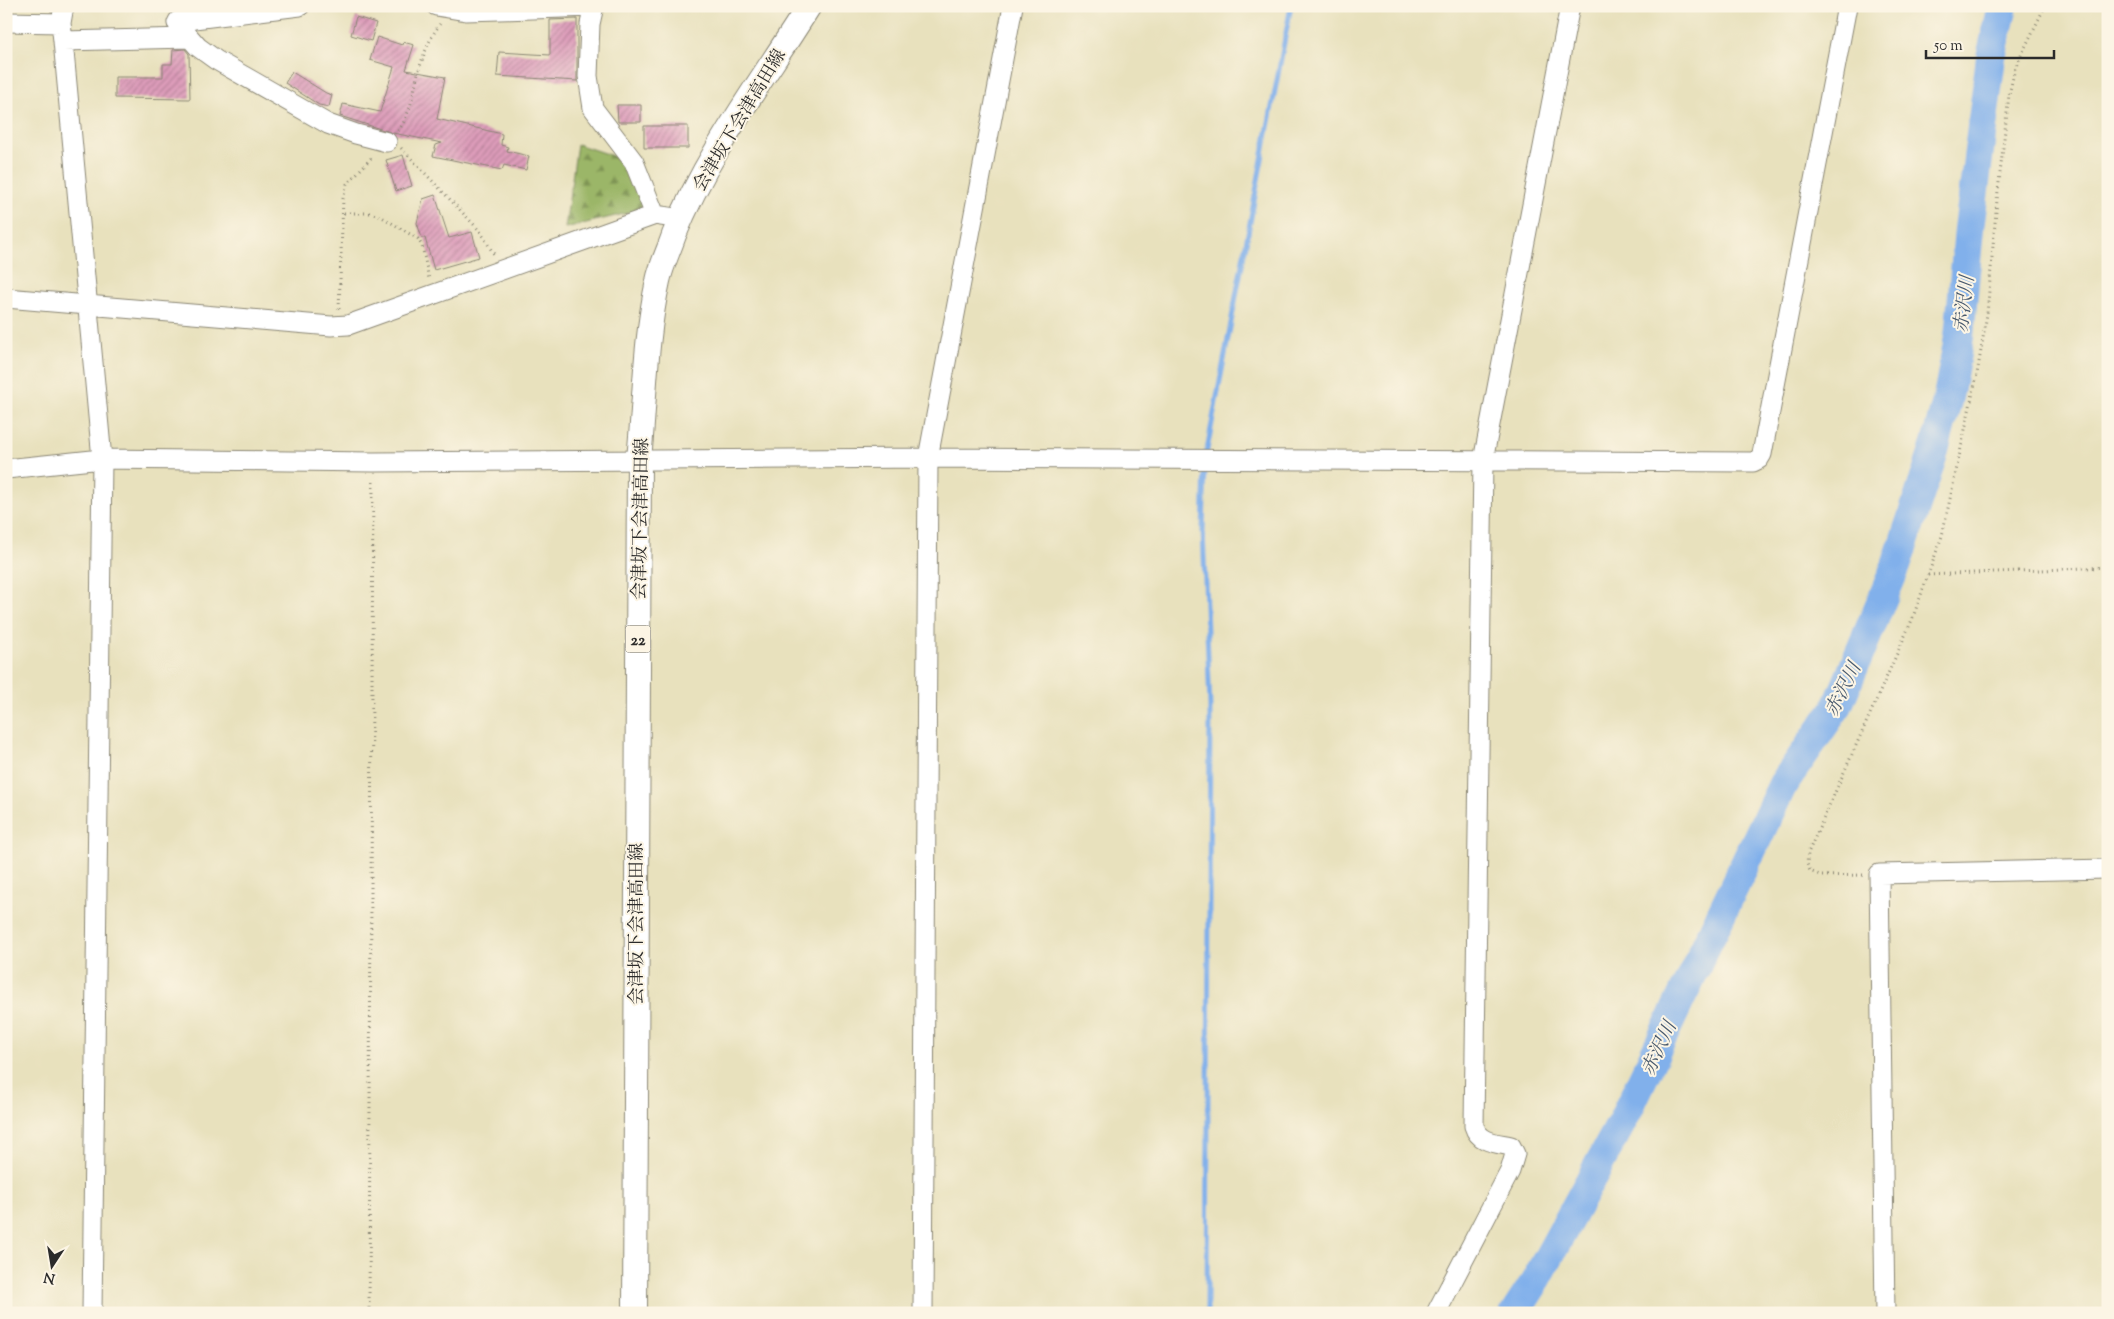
<svg xmlns="http://www.w3.org/2000/svg" width="2114" height="1319" font-family="'Sorts Mill Goudy','Noto Serif JP',serif">
	<defs>
		<pattern id="forest-firs" width="22" height="20" patternUnits="userSpaceOnUse" patternTransform="scale(1.25)"><rect width="22" height="20" fill="#9bb667"/><path d="M5 1l3.5 6h-7zM16 11l3.5 6h-7z" fill="#7f9455"/></pattern>
		<pattern id="building-hatch" width="6" height="6" patternUnits="userSpaceOnUse" patternTransform="scale(1.25)"><rect width="6" height="6" fill="#dd9cba"/><path d="M-1 1l2-2M0 6l6-6M5 7l2-2" fill="none" stroke="#b37f97"/></pattern>
	</defs>
	<rect width="100%" height="100%" fill="#fcf5e5"/>
	<filter id="ink" filterUnits="userSpaceOnUse"><feTurbulence type="fractalNoise" baseFrequency=".02" numOctaves="2"/><feDisplacementMap in="SourceGraphic" scale="10" xChannelSelector="R" yChannelSelector="G"/><feConvolveMatrix kernelMatrix="1 2 1 2 8 2 1 2 1" color-interpolation-filters="sRGB"/></filter>
	<filter id="wash" filterUnits="userSpaceOnUse"><feTurbulence type="fractalNoise" baseFrequency=".0096" numOctaves="4" result="noise"/><feDisplacementMap in="SourceGraphic" scale="20" xChannelSelector="R" yChannelSelector="G"/><feGaussianBlur stdDeviation="1.12" result="paint"/><feColorMatrix in="noise" values="0 0 0 0 0 0 0 0 0 0 0 0 0 0 0 0 0 1.4 0 .05"/><feComposite in="paint" operator="in"/></filter>
	<g filter="url(#wash)">
		<rect width="100%" height="100%" fill="#e8e1bd"/>
		<path fill="url(#forest-firs)" stroke="#637049" d="M 577,144 L 622,159 L 634,175 L 645,209 L 565,228 Z"/>
		<g fill="none" stroke-linecap="round" stroke-linejoin="round">
			<path stroke="#81b0eb" stroke-width="5" d="M 1206,455 L 1291,6
				M 1205,464 L 1203,531 L 1210,706 L 1207,1313"/>
			<path stroke="#81b0eb" stroke-width="30" d="M 1515,1313 L 1535,1282 L 1623,1120 L 1783,784 L 1838,705 L 1896,566 L 1933,454 L 1948,397 L 1959,337 L 1969,229 L 1991,57 L 2003,6"/>
		</g>
		<g id="blocks">
			<path fill="url(#building-hatch)" d="M 356,17 L 376,23 L 371,41 L 351,35 Z
				M 577,19 L 577,81 L 497,76 L 499,52 L 550,55 L 550,20 Z
				M 377,37 L 402,45 L 403,42 L 414,45 L 406,70 L 445,77 L 437,119 L 502,134 L 501,145 L 508,147 L 507,151 L 529,156 L 526,170 L 504,165 L 502,170 L 433,156 L 436,145 L 442,143 L 393,133 L 340,116 L 343,104 L 380,112 L 394,67 L 370,60 Z
				M 185,49 L 189,54 L 190,99 L 115,98 L 115,77 L 163,77 L 163,64 L 172,64 L 173,50 Z
				M 292,72 L 326,93 L 332,95 L 329,107 L 319,105 L 285,83 Z
				M 617,105 L 641,105 L 641,122 L 618,122 Z
				M 644,126 L 688,126 L 688,148 L 644,148 Z
				M 403,155 L 412,186 L 396,191 L 386,160 Z
				M 435,195 L 449,238 L 472,232 L 479,257 L 434,270 L 425,238 L 422,238 L 417,223 L 423,199 Z"/>
		</g>
	</g>
	<g filter="url(#ink)">
		<use href="#blocks" fill-opacity="0" stroke="#8a8674" stroke-width="1"/>
		<g fill="none" stroke-linecap="round" stroke-linejoin="round">
			<defs>
				<path id="minor" d="M 64,6 L 61,23 L 63,41 L 102,459 L 92,1313
					M 300,6 L 178,21 L 177,23 L 198,47 L 216,60 L 328,124 L 356,134 L 387,142
					M 436,6 L 466,11 L 594,7
					M 594,6 L 590,24 L 588,76 L 593,108 L 634,162 L 655,215
					M 6,22 L 61,23
					M 63,41 L 189,38
					M 6,298 L 331,326 L 348,325 L 655,215 L 681,219
					M 6,469 L 102,459 L 373,462 L 928,458 L 1753,462 L 1759,459 L 1762,454 L 1847,6
					M 923,1313 L 928,458 L 1013,6
					M 1436,1313 L 1510,1171 L 1515,1154 L 1511,1146 C 1497,1143 1479,1143 1474,1126 L 1483,461 L 1570,6
					M 1885,1313 L 1879,874 L 2108,869"/>
				<path id="major" d="M 635,1313 L 639,459 C 645,400 645,339 658,281 C 661,266 669,250 674,235 C 707,153 762,81 809,6"/>
			</defs>
			<use href="#minor" stroke="#8a8674" stroke-width="21"/>
			<use href="#major" stroke="#8a8674" stroke-width="26"/>
			<path stroke="#8a8674" stroke-width="3" stroke-dasharray="1 4" stroke-linecap="butt" d="M 398,131 C 411,114 413,93 418,73 C 423,56 429,39 440,24
				M 401,148 L 480,231 L 495,256
				M 344,213 L 370,213 L 382,217 L 418,239 L 422,246 L 429,279
				M 339,309 L 343,199 L 347,184 L 373,156
				M 1928,575 L 2108,567
				M 1863,875 L 1822,876 L 1810,871 L 1807,864 L 1808,853 L 1912,620 L 1942,536 L 1977,374 L 1987,314 L 1997,200 L 2009,95 L 2015,68 L 2045,6
				M 369,1313 L 373,478"/>
			<use href="#minor" stroke="#fff" stroke-width="19"/>
			<use href="#major" stroke="#fff" stroke-width="24"/>
		</g>
	</g>
	<g text-anchor="middle" stroke-width="4" stroke-linejoin="round" paint-order="stroke">
		<rect fill="#fcf5e5" stroke="#6a6863" stroke-width="1" x="625.5" y="625.5" width="25" height="27" rx="4"/>
		<g font-size="16" font-weight="bold" fill="#2b2b2b">
			<text x="638" y="645">22</text>
		</g>
		<g font-size="18" fill="#2b2b2b" stroke="#fcf5e5">
			<text transform="translate(739 120) rotate(-59)" y="6">会津坂下会津高田線</text>
			<text transform="translate(640 519) rotate(-89)" y="6">会津坂下会津高田線</text>
			<text transform="translate(636 924) rotate(-90)" y="6">会津坂下会津高田線</text>
		</g>
		<g font-size="19" font-style="italic" fill="#495a6e" stroke="#fcf5e5">
			<text transform="translate(1963 304) rotate(-83)" y="7">赤沢川</text>
			<text transform="translate(1842 689) rotate(-64)" y="7">赤沢川</text>
			<text transform="translate(1658 1048) rotate(-65)" y="7">赤沢川</text>
		</g>
	</g>
	<rect width="2114" height="1319" fill="none" stroke="#fcf5e5" stroke-width="25"/>
	<g transform="translate(52 1266) rotate(192)" stroke="#fcf5e5" stroke-width="4" paint-order="stroke">
	<path d="M0-4L9 19L0 12L-9 19Z" fill="#2b2b2b"/>
	<text y="-8" font-size="14" font-weight="bold" text-anchor="middle" fill="#2b2b2b">N</text>
	</g>
	<path d="M1926 50v8h128v-8" fill="none" stroke="#2b2b2b" stroke-width="2.5"/>
	<text x="1934" y="50" font-size="15" fill="#2b2b2b" stroke="#fcf5e5" stroke-width="4" paint-order="stroke">50 m</text>
</svg>
